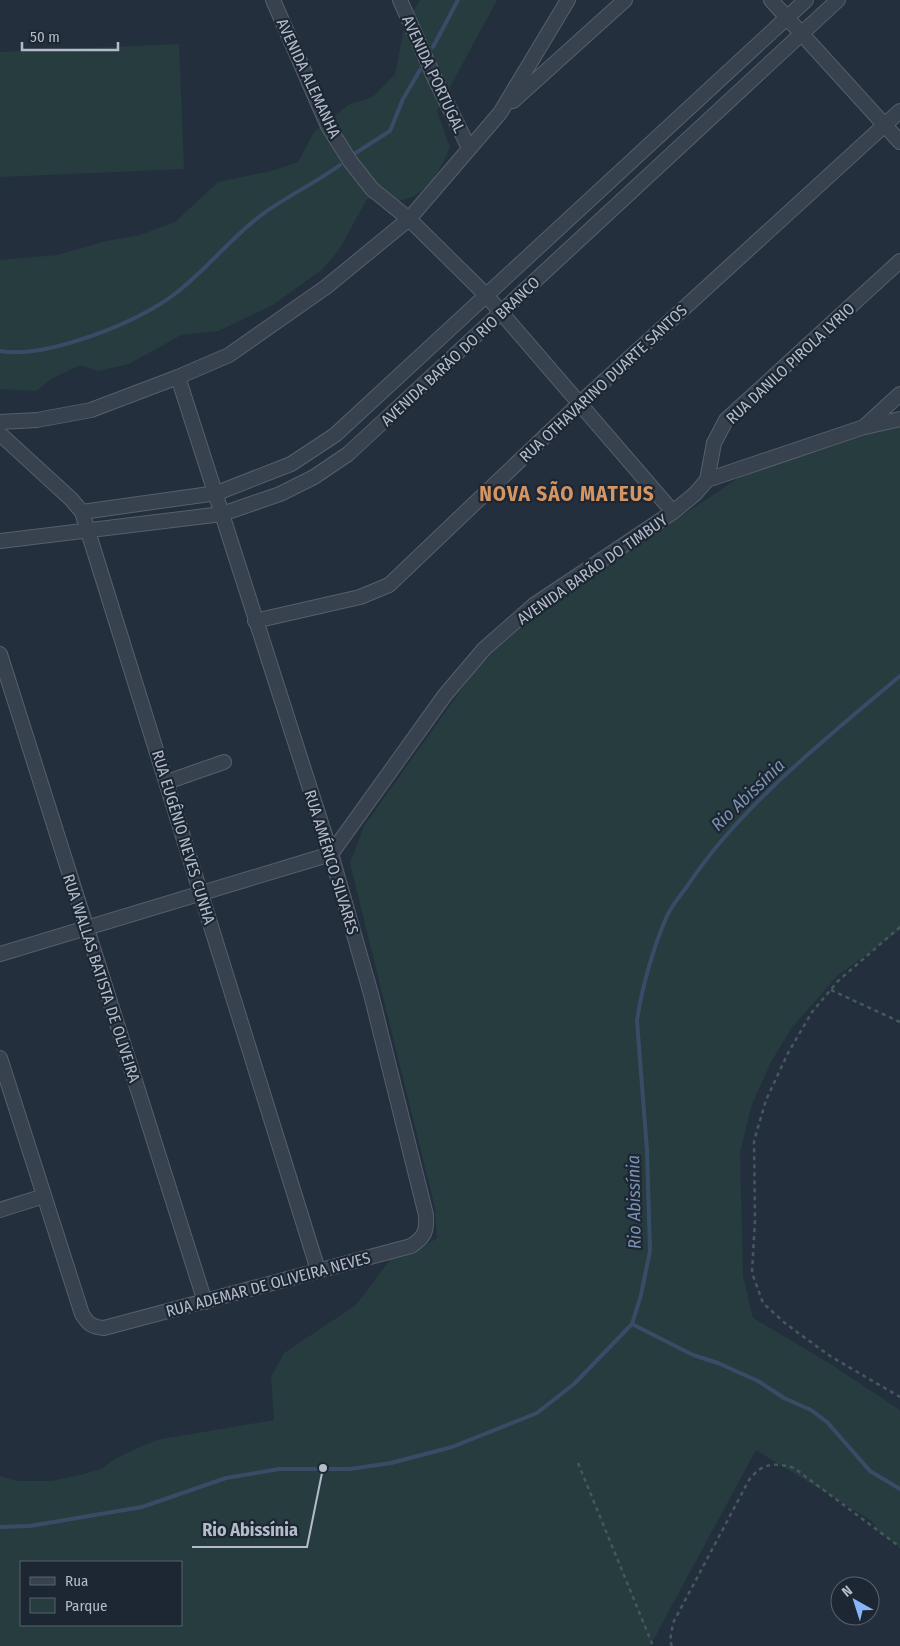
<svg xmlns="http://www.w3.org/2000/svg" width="900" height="1646" font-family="'Fira Sans Condensed',sans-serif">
	<rect width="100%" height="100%" fill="#242f3e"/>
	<path fill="#263c3f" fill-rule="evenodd" d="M 420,0 L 497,0 L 437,111 L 450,147 C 441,169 428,195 402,200 C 397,201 392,198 387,197 C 380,197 373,198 367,199 L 339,250 L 323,269 L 273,305 L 218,331 L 181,335 L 129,364 L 98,371 L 80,365 L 51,379 L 36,391 L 0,389 L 0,260 L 57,255 L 106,241 L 140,235 L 175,222 L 218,182 L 271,171 L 298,162 L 314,132 L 348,105 L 373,97 L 395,74 L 405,23 Z
		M 179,44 L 184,169 L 0,177 L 0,52 Z
		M 900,426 L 900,930 L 837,976 L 791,1029 L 771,1062 L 751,1107 L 740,1152 L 743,1276 L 753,1318 L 829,1363 L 900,1410 L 900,1547 L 880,1533 L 872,1521 L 756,1450 L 650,1646 L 0,1646 L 0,1476 L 18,1481 L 51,1481 L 80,1475 L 101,1469 L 116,1458 L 156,1440 L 274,1420 L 271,1377 L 284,1353 L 356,1305 L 390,1260 L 417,1251 L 437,1238 L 435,1208 L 350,863 L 364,826 L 476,669 L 510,633 L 541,609 L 740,477 L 834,442 ZM 21,1562 L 181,1562 L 181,1625 L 21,1625 Z"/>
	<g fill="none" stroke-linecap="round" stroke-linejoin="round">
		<path stroke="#394c67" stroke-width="4" d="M 433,47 L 458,0
			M 354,154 L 390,131 L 403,99 L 420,70
			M 0,351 C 46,359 140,322 176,293 C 206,270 230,239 260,216 C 285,197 314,184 340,165
			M 632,1324 L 693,1355 L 718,1363 L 758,1381 L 784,1398 L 811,1410 L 827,1422 L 870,1471 L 900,1489
			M 0,1527 L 30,1526 L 142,1507 L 226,1478 L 279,1469 L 350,1469 L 391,1463 L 452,1447 L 537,1413 L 574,1384 L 632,1324 L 641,1295 L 650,1251 L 647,1150 L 637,1021 C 641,990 654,945 667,916 C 672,905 681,895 688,885 C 741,805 827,738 900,676"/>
		<defs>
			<path id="minor" d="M 273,0 L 328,126 L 350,161 L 372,189 L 409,219 L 486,295 L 673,512
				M 400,0 L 435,79 L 469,148
				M 771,0 L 900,142
				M 513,101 L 625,0
				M 0,422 L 37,420 L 91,410 L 178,377 L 229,355 L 326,287 L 409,219 L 500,113 L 568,0
				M 865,427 L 900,419
				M 0,434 L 71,499 L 82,512 L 318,1270
				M 707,480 L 714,443 L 726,420 L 900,261
				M 82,512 L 217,493 L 291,464 L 335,435 L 806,0
				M 0,541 L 222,514 L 280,494 L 314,477 L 348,454 L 838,0
				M 255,621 L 360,597 L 389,585 L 579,404 L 900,111
				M 0,654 L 205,1302
				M 167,782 L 224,762
				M 0,954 L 331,854 L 445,695 L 484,649 L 534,605 L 673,512 L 695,494 L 707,480 L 864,427 L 900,394
				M 0,1058 L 82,1314 C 88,1324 92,1327 104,1328 L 411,1246 C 425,1237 427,1231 426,1215 L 371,994 L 331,854 L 178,377
				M 0,1210 L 44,1196"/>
		</defs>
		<use href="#minor" stroke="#565f6c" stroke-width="16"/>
		<path stroke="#44595c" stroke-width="2.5" stroke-dasharray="4 4" stroke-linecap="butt" d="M 900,927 L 838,981 L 812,1012 L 788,1053 L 766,1100 L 754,1141 L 755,1220 L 752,1273 L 763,1303 L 786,1324 L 830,1356 L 900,1397
			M 831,990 L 900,1022
			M 578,1463 L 653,1646
			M 672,1646 L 670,1641 L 673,1623 L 749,1480 C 762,1463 774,1462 794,1468 L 900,1547"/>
		<use href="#minor" stroke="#38414e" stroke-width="14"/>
	</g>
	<g text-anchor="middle" stroke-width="4.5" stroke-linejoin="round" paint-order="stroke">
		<g font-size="16" fill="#b4bcc9" stroke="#1d2633">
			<text transform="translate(434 74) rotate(65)" y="6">AVENIDA PORTUGAL</text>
			<text transform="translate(309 78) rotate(65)" y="6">AVENIDA ALEMANHA</text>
			<text transform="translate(460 351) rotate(-43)" y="6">AVENIDA BARÃO DO RIO BRANCO</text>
			<text transform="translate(790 363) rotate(-43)" y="6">RUA DANILO PIROLA LYRIO</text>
			<text transform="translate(603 383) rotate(-43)" y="6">RUA OTHAVARINO DUARTE SANTOS</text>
			<text transform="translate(592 569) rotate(-35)" y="6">AVENIDA BARÃO DO TIMBUY</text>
			<text transform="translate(184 837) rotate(73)" y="6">RUA EUGÊNIO NEVES CUNHA</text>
			<text transform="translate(332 862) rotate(73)" y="6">RUA AMÉRICO SILVARES</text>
			<text transform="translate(102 978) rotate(72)" y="6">RUA WALLAS BATISTA DE OLIVEIRA</text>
			<text transform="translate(268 1284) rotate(-15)" y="6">RUA ADEMAR DE OLIVEIRA NEVES</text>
		</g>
		<g font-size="18" font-style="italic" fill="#7c92b1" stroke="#1d2633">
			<text transform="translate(748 795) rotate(-44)" y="6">Rio Abissínia</text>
			<text transform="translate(634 1202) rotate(-91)" y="6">Rio Abissínia</text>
		</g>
		<g font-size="21" font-weight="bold" letter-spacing="1" fill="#d59563" stroke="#1d2633">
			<text x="567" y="501">NOVA SÃO MATEUS</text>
		</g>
	</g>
	<path fill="none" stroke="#b4bcc9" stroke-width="2" d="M323 1468L307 1547H192"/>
	<circle fill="#b4bcc9" stroke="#1d2633" stroke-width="2" cx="323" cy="1468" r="5"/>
	<g font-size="18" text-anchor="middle" font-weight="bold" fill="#b4bcc9" stroke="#1d2633" stroke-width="4.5" stroke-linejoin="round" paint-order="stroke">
		<text x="250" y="1536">Rio Abissínia</text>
	</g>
	<rect x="20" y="1561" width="162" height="65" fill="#1d2633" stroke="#59626f"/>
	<rect x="30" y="1577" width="25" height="8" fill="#38414e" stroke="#59626f"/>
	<text x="65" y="1586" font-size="15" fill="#b4bcc9">Rua</text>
	<rect x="30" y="1598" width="25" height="15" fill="#263c3f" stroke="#59626f"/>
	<text x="65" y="1611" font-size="15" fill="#b4bcc9">Parque</text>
	<g transform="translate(855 1601) rotate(321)"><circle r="24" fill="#1d2633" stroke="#59626f"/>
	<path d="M0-4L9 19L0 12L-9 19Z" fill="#8ab4f8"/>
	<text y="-8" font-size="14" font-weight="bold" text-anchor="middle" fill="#b4bcc9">N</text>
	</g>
	<path d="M22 42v8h96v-8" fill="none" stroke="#b4bcc9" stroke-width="2.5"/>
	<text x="30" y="42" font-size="15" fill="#b4bcc9" stroke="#1d2633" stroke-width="4" paint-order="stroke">50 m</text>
</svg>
